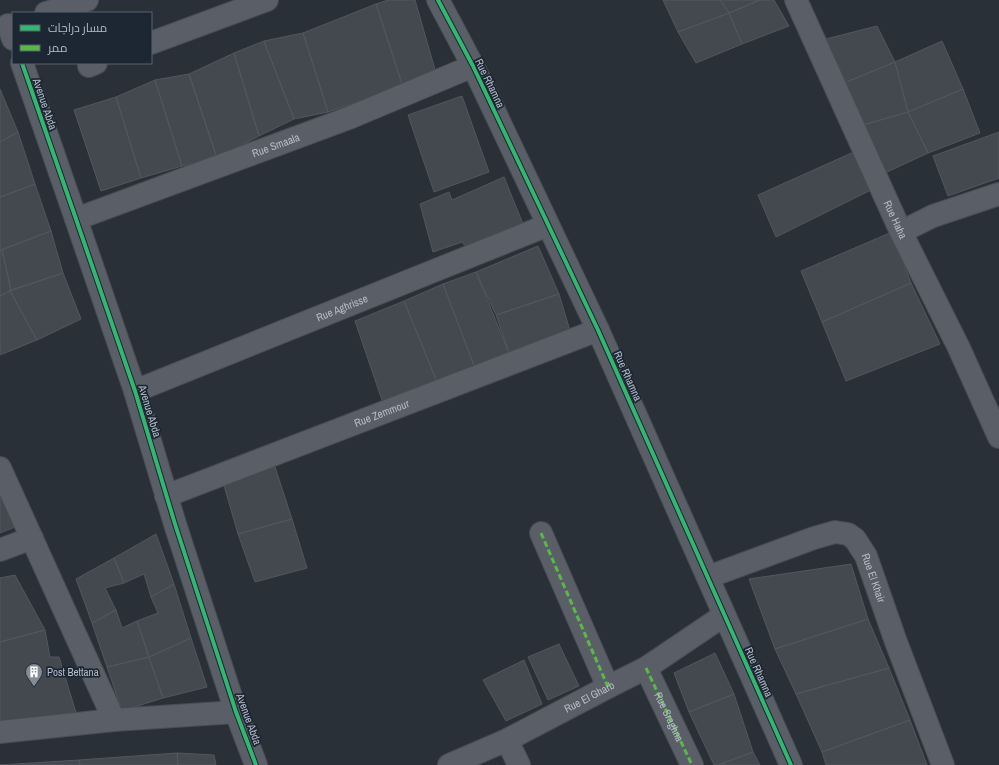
<svg xmlns="http://www.w3.org/2000/svg" width="999" height="765" font-family="'Archivo Narrow',Cairo,sans-serif">
	<rect width="100%" height="100%" fill="#2a3038"/>
	<path fill="#444950" stroke="#52575f" d="M 388,0 L 415,0 L 436,73 L 403,87 L 376,4 Z
		M 663,0 L 720,0 L 729,13 L 678,32 Z
		M 720,0 L 760,0 L 729,13 Z
		M 760,0 L 774,0 L 789,26 L 742,44 L 729,13 Z
		M 376,4 L 403,87 L 328,112 L 303,33 Z
		M 729,13 L 742,44 L 696,63 L 678,32 Z
		M 877,26 L 895,62 L 844,83 L 826,39 Z
		M 303,33 L 328,112 L 294,119 L 264,41 Z
		M 264,41 L 294,119 L 259,136 L 234,53 Z
		M 942,41 L 963,89 L 908,112 L 895,62 Z
		M 234,53 L 259,136 L 217,158 L 189,74 Z
		M 895,62 L 908,112 L 863,125 L 844,83 Z
		M 189,74 L 217,158 L 182,166 L 155,80 Z
		M 155,80 L 182,166 L 141,178 L 116,97 Z
		M 0,89 L 18,132 L 0,142 Z
		M 963,89 L 980,133 L 928,153 L 908,112 Z
		M 462,96 L 489,172 L 434,192 L 408,115 Z
		M 116,97 L 141,178 L 101,191 L 74,110 Z
		M 908,112 L 928,153 L 885,173 L 863,125 Z
		M 18,132 L 35,184 L 0,197 L 0,142 Z
		M 999,132 L 999,178 L 948,196 L 933,156 Z
		M 856,151 L 873,189 L 776,237 L 758,195 Z
		M 504,177 L 523,224 L 467,248 L 462,242 L 433,252 L 420,204 L 449,192 L 452,200 Z
		M 35,184 L 51,231 L 0,250 L 0,197 Z
		M 51,231 L 63,273 L 11,290 L 2,250 Z
		M 892,232 L 911,283 L 822,322 L 801,271 Z
		M 538,246 L 559,294 L 496,315 L 476,272 Z
		M 2,250 L 11,290 L 0,296 L 0,251 Z
		M 476,272 L 509,353 L 475,368 L 443,284 Z
		M 63,273 L 81,319 L 37,340 L 10,291 Z
		M 911,283 L 940,344 L 846,381 L 822,322 Z
		M 443,284 L 475,368 L 437,382 L 404,301 Z
		M 10,291 L 37,340 L 0,355 L 0,296 Z
		M 559,294 L 571,334 L 511,358 L 496,315 Z
		M 404,301 L 437,382 L 383,403 L 355,321 Z
		M 275,467 L 292,519 L 238,534 L 223,482 Z
		M 0,484 L 15,527 L 0,533 Z
		M 292,519 L 307,568 L 255,582 L 238,534 Z
		M 156,534 L 174,584 L 151,597 L 144,574 L 124,583 L 114,558 Z
		M 114,558 L 124,583 L 105,588 L 116,610 L 92,623 L 76,579 Z
		M 851,564 L 868,619 L 775,649 L 749,579 Z
		M 15,575 L 45,630 L 0,642 L 0,578 Z
		M 174,584 L 191,638 L 149,657 L 137,621 L 158,613 L 151,597 Z
		M 116,610 L 122,628 L 137,621 L 149,657 L 107,667 L 92,623 Z
		M 868,619 L 889,668 L 796,694 L 775,649 Z
		M 45,630 L 50,657 L 59,657 L 77,716 L 0,722 L 0,642 Z
		M 191,638 L 207,687 L 163,698 L 149,657 Z
		M 559,644 L 579,686 L 548,700 L 528,657 Z
		M 715,653 L 734,694 L 689,712 L 674,673 Z
		M 149,657 L 163,698 L 122,711 L 107,667 Z
		M 524,660 L 542,704 L 506,721 L 483,680 Z
		M 889,668 L 910,720 L 822,752 L 796,694 Z
		M 734,694 L 753,752 L 718,765 L 714,765 L 689,712 Z
		M 910,720 L 927,765 L 826,765 L 822,752 Z
		M 753,752 L 760,765 L 718,765 Z
		M 177,753 L 214,755 L 216,765 L 178,765 Z
		M 177,753 L 178,765 L 80,765 L 79,760 Z
		M 79,760 L 80,765 L 0,765 Z"/>
	<g fill="none" stroke-linecap="round" stroke-linejoin="round">
		<defs>
			<g id="minor">
				<path d="M 438,0 L 473,66 L 598,330 L 791,765"/>
				<path id="s1" d="M 796,0 L 901,232 L 959,348 L 999,437"/>
				<path d="M 46,13 L 87,0"/>
				<path d="M 8,25 L 13,39"/>
				<path d="M 151,43 L 267,0"/>
				<path d="M 22,63 L 76,219 L 135,391 L 175,524 L 236,712 L 256,765"/>
				<path d="M 89,66 L 96,63"/>
				<path id="s2" d="M 76,219 L 349,118 L 473,66"/>
				<path d="M 901,232 L 933,216 L 999,194"/>
				<path id="s3" d="M 135,391 L 548,225"/>
				<path d="M 0,468 L 114,720"/>
				<path id="s4" d="M 166,496 L 598,330"/>
				<path d="M 541,533 L 608,687"/>
				<path d="M 0,550 L 32,538"/>
				<path id="s5" d="M 708,577 L 814,538 L 835,532 L 848,534 L 855,539 L 866,556 L 896,642 L 943,765"/>
				<path id="s6" d="M 646,668 L 692,765"/>
				<path d="M 0,732 L 114,720 L 236,712"/>
				<path d="M 507,740 L 519,765"/>
				<path id="s7" d="M 449,765 L 507,740 L 608,687 L 646,668 L 723,616"/>
			</g>
		</defs>
		<use href="#minor" stroke="#484c53" stroke-width="24"/>
		<use href="#minor" stroke="#5a5e66" stroke-width="22"/>
		<path stroke="#58b947" stroke-width="3" stroke-dasharray="6 3" stroke-linecap="butt" d="M 541,533 L 608,687
			M 646,668 L 692,765"/>
		<defs>
			<path id="cycleway" d="M 438,0 L 473,66 L 598,330 L 791,765
				M 22,63 L 76,219 L 135,391 L 175,524 L 236,712 L 256,765"/>
		</defs>
		<use href="#cycleway" stroke="#1d2633" stroke-width="6"/>
		<use href="#cycleway" stroke="#33b770" stroke-width="4"/>
	</g>
	<defs>
		<symbol id="building-pin" viewBox="-11 -11 22 30"><path d="M0 17L-7.5 6A9.5 9.5 0 1 1 7.5 6Z" fill="#848b96" stroke="#1d2633"/><path d="M-4-6H4V6H1V3H-1V6H-4ZM-2.5-4.3h1.7v1.8h-1.7ZM.8-4.3h1.7v1.8H.8ZM-2.5-1h1.7V.8h-1.7ZM.8-1h1.7V.8H.8Z" fill="#fff"/></symbol>
	</defs>
	<g fill-rule="evenodd">
		<use href="#building-pin" x="24" y="662" width="20" height="27"/>
	</g>
	<g text-anchor="middle" stroke-width="3.5" stroke-linejoin="round" paint-order="stroke">
		<g font-size="11" fill="#b4bcc9" stroke="#1d2633">
			<text transform="translate(490 83) rotate(64)" y="4">Rue Rhamna</text>
			<text transform="translate(45 104) rotate(71)" y="4">Avenue Abda</text>
			<text dy="4" stroke="none"><textPath href="#s2" startOffset="213">Rue Smaala</textPath></text>
			<text dy="4" stroke="none"><textPath href="#s1" startOffset="241">Rue Haha</textPath></text>
			<text dy="4" stroke="none"><textPath href="#s3" startOffset="223">Rue Aghrisse</textPath></text>
			<text transform="translate(628 376) rotate(66)" y="4">Rue Rhamna</text>
			<text transform="translate(150 411) rotate(73)" y="4">Avenue Abda</text>
			<text dy="4" stroke="none"><textPath href="#s4" startOffset="231">Rue Zemmour</textPath></text>
			<text dy="4" stroke="none"><textPath href="#s5" startOffset="200">Rue El Khair</textPath></text>
			<text transform="translate(759 672) rotate(66)" y="4">Rue Rhamna</text>
			<text dy="4" stroke="none"><textPath href="#s7" startOffset="156">Rue El Gharb</textPath></text>
			<text dy="4" stroke="none"><textPath href="#s6" startOffset="54">Rue Sraghna</textPath></text>
			<text transform="translate(249 719) rotate(70)" y="4">Avenue Abda</text>
		</g>
		<g font-size="11" fill="#b4bcc9" stroke="#1d2633" text-anchor="start">
			<text x="47" y="676">Post Bettana</text>
		</g>
	</g>
	<rect x="12" y="12" width="140" height="52" fill="#1d2633" stroke="#59626f"/>
	<rect x="20" y="25" width="20" height="6" fill="#33b770" stroke="#59626f"/>
	<text x="48" y="32" font-size="12" fill="#b4bcc9">مسار دراجات</text>
	<rect x="20" y="45" width="20" height="6" fill="#58b947" stroke="#59626f"/>
	<text x="48" y="52" font-size="12" fill="#b4bcc9">ممر</text>
</svg>
